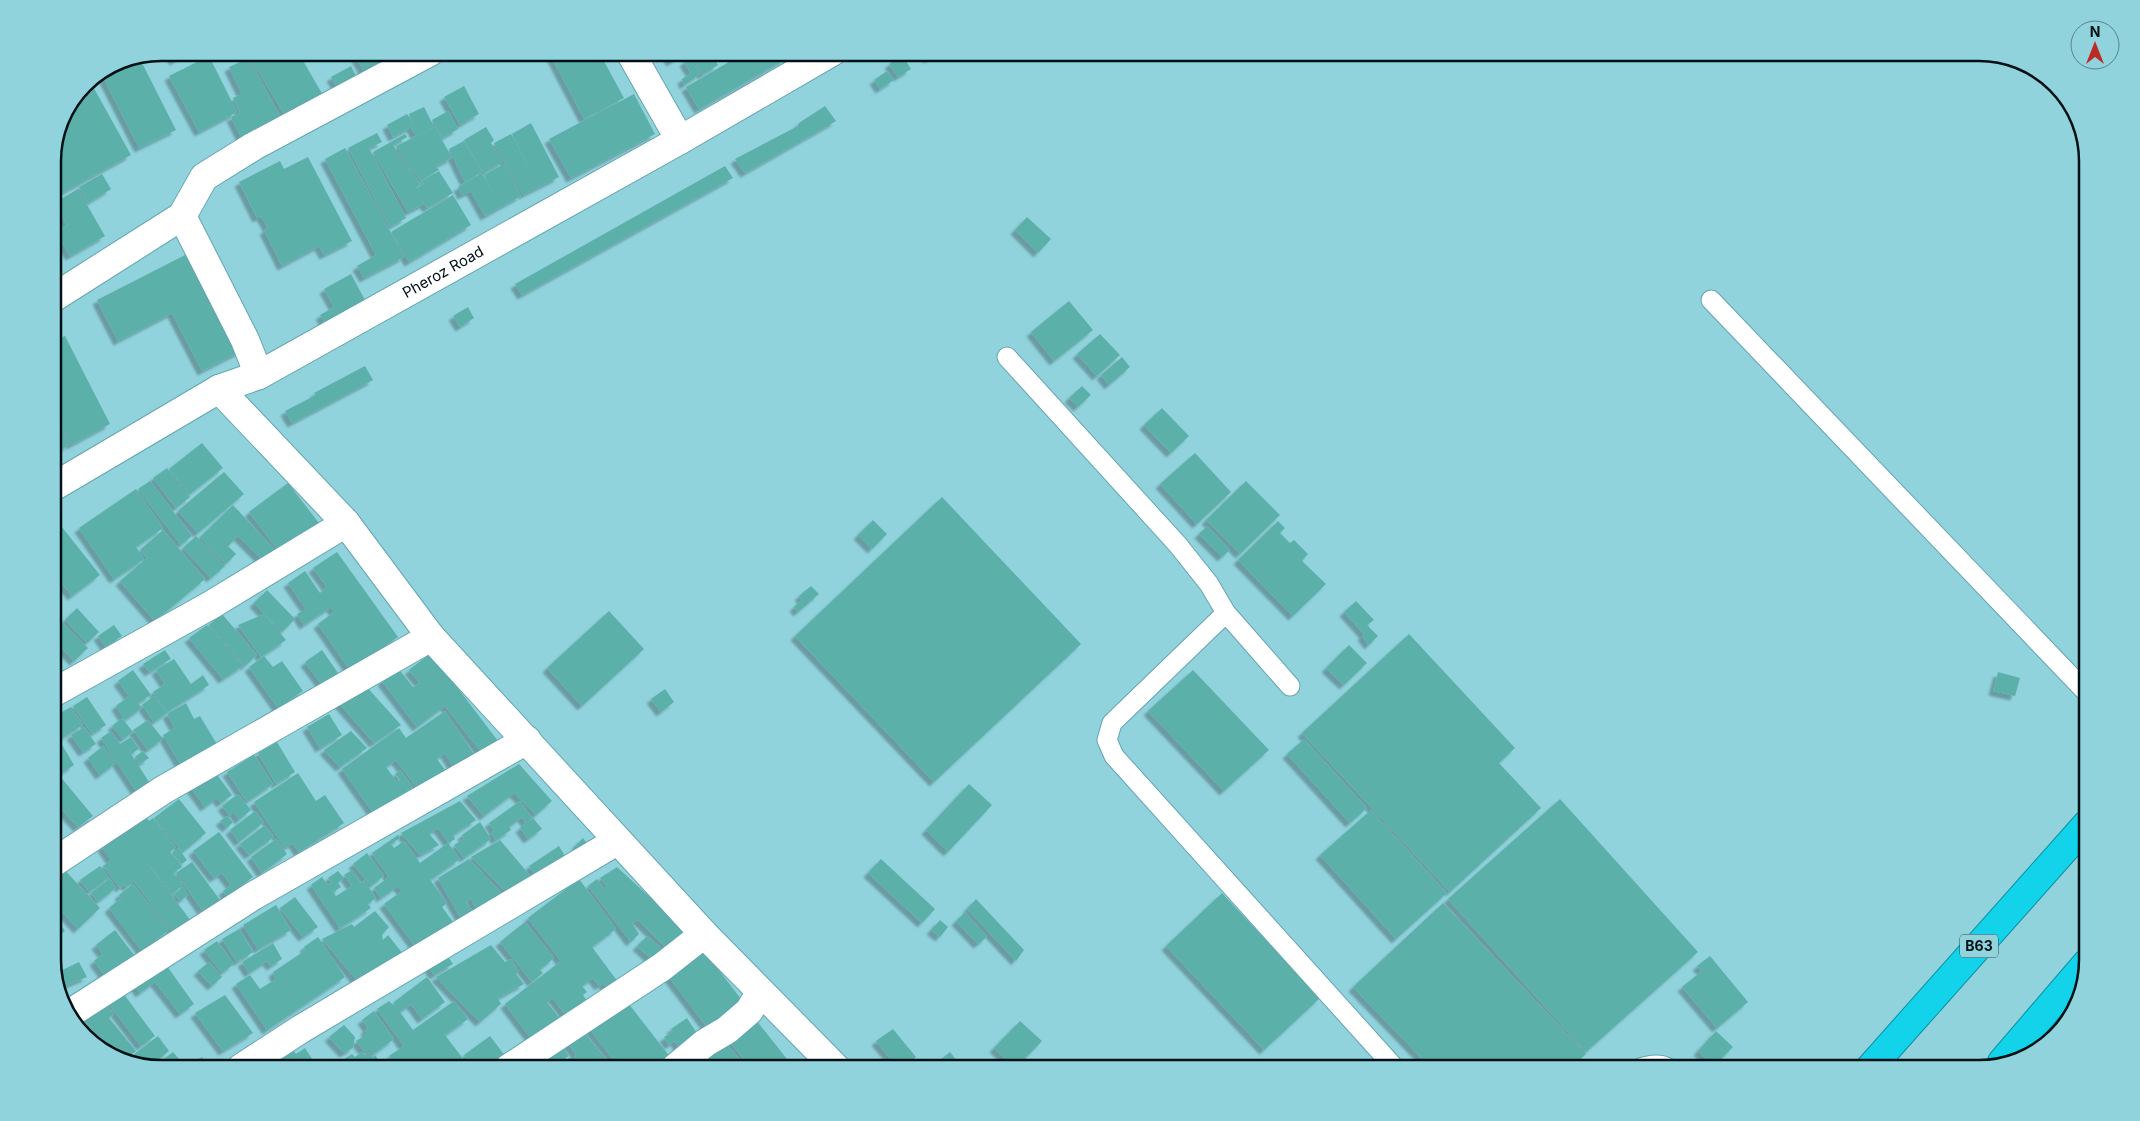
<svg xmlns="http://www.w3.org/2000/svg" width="2140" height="1121" font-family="Inter,sans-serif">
	<defs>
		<filter id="shadow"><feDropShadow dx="-4.5" dy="4.5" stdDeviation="1" flood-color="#0004"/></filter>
	</defs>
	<rect width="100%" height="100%" fill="#90d3dd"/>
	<path fill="#5cb0aa" filter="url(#shadow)" d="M 170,52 L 189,52 L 174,61 Z
		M 247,52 L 273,52 L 276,57 L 283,52 L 298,52 L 324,97 L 287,119 Z
		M 353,52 L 404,52 L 369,80 Z
		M 549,52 L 599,52 L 624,98 L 584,119 Z
		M 665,52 L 680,52 L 682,55 L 671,62 Z
		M 695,52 L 711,52 L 718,65 L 702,75 L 691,55 Z
		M 746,52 L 782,52 L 785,59 L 699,109 L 686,87 Z
		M 784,52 L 801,52 L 789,61 Z
		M 924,52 L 940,52 L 928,59 Z
		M 902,55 L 911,69 L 898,77 L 889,64 Z
		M 209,56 L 237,112 L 199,132 L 169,76 Z
		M 139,57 L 176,130 L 139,148 L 101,73 L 120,61 Z
		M 690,57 L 700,74 L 684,85 L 682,79 L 691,73 L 684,62 Z
		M 249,58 L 282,120 L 242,139 L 231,117 L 240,113 L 233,98 L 242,94 L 229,67 Z
		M 351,66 L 358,80 L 339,90 L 331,77 Z
		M 887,71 L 894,80 L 880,89 L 874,80 Z
		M 90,81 L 131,155 L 53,198 L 53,154 L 61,119 L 85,84 Z
		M 464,86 L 479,114 L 460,125 L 444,97 Z
		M 634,94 L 655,134 L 571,178 L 549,139 Z
		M 825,106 L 836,121 L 745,173 L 735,159 L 798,126 L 799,123 Z
		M 424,107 L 434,127 L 416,136 L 411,127 L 393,137 L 387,125 L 407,114 L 415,126 L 409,114 Z
		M 448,111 L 458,129 L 442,138 L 432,120 Z
		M 531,123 L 559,177 L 523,195 L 494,143 L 511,134 L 536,180 L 512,134 Z
		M 435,127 L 452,158 L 436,166 L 439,170 L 420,181 L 412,167 L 409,169 L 396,146 Z
		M 486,127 L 494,140 L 491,143 L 503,162 L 484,173 L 464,140 Z
		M 377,133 L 382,142 L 369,148 L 406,218 L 390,227 L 348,148 Z
		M 405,134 L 407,137 L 393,145 L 408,171 L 411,169 L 420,185 L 415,189 L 424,184 L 422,181 L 439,171 L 453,193 L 427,208 L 417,192 L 424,204 L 408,212 L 373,152 Z
		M 464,141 L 482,172 L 465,182 L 449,149 Z
		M 345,148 L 404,257 L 364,278 L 357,266 L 376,255 L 325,159 Z
		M 308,157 L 352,241 L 324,255 L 319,246 L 282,266 L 264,230 L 268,228 L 261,216 L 257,218 L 239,182 L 280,161 L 284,169 Z
		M 504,164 L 521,196 L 485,216 L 471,191 L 462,195 L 458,187 L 482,173 L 497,200 L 484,175 Z
		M 725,166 L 733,178 L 522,295 L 515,284 Z
		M 102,174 L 111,189 L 88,203 L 79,187 Z
		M 78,189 L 105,236 L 70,256 L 56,232 L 67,225 L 54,203 Z
		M 453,195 L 471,225 L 409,262 L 391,232 Z
		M 53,213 L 62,227 L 53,232 Z
		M 1027,217 L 1051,239 L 1038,253 L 1015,230 Z
		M 191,252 L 243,350 L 202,371 L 172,313 L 118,341 L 97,300 Z
		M 351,274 L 365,300 L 325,323 L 320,315 L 334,307 L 324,289 Z
		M 1069,301 L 1093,330 L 1054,361 L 1031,332 Z
		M 468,307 L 474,318 L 460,327 L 453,316 Z
		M 1100,334 L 1120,355 L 1097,376 L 1077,354 Z
		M 65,336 L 110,424 L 71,445 L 53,412 L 53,341 Z
		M 1122,357 L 1130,367 L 1109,385 L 1101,375 Z
		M 365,366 L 373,380 L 292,423 L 285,411 L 316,395 L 314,393 Z
		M 1082,386 L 1091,395 L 1078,407 L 1069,398 Z
		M 1162,408 L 1189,436 L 1171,453 L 1144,425 Z
		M 53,414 L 69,445 L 53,455 Z
		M 202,443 L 223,468 L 190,494 L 169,469 Z
		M 1195,453 L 1231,492 L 1197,524 L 1160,484 Z
		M 167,468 L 190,497 L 176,508 L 153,478 Z
		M 224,472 L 244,494 L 198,533 L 178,511 Z
		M 150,481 L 192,536 L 181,545 L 138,489 Z
		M 1246,481 L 1280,515 L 1240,554 L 1206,520 Z
		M 288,483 L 322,527 L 294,548 L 289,541 L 278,550 L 249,512 Z
		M 136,489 L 163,528 L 136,547 L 144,559 L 114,579 L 79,528 Z
		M 942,497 L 1081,644 L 934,782 L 795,636 Z
		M 233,505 L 275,550 L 263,561 L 238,536 L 228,546 L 236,554 L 226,564 L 200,537 Z
		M 873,520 L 887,534 L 872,549 L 858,535 Z
		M 1278,521 L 1285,528 L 1280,533 L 1290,543 L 1294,540 L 1308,554 L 1302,561 L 1326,584 L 1293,616 L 1238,560 Z
		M 58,522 L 100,575 L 72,596 L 53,572 L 53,527 Z
		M 1207,526 L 1230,550 L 1222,557 L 1199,534 Z
		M 163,530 L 205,579 L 155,621 L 120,581 L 147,558 L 140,550 Z
		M 196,536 L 225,566 L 211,578 L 183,548 Z
		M 337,552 L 398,637 L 350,670 L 318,624 L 334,612 L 331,607 L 304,625 L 297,614 L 306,609 L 288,583 L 305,571 L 320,593 L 327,587 L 313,568 Z
		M 811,586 L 819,594 L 798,612 L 794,607 L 802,600 L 799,596 Z
		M 267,590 L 295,619 L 282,632 L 254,603 Z
		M 1356,601 L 1374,620 L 1367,625 L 1378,636 L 1369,645 L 1362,636 L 1364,634 L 1344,612 Z
		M 77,608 L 99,632 L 87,643 L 65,620 Z
		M 609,611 L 644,649 L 582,706 L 547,668 Z
		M 222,614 L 257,655 L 245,666 L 209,625 Z
		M 264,614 L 286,640 L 261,657 L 238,625 Z
		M 55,615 L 88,648 L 74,661 L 53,639 L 53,617 Z
		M 114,625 L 122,636 L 106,647 L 98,636 Z
		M 207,625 L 243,666 L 223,679 L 189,638 Z
		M 1409,634 L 1515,748 L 1499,763 L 1541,808 L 1450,892 L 1302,733 Z
		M 1349,645 L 1367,663 L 1344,685 L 1326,668 Z
		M 165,650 L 171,659 L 149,672 L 143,664 Z
		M 322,650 L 338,673 L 322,685 L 305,662 Z
		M 431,653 L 498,741 L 482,753 L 445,706 L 417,727 L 382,681 L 398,668 L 413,687 L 420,683 L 409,670 Z
		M 264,656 L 273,667 L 282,661 L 303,691 L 278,708 L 249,667 Z
		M 174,659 L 191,684 L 203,675 L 209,685 L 167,712 L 153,692 L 165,684 L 156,670 Z
		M 53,668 L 58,673 L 53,678 Z
		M 133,670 L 151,695 L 138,703 L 142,708 L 125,720 L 116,706 L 129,696 L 118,681 Z
		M 1193,670 L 1269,750 L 1224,791 L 1148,711 Z
		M 1998,672 L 2020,678 L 2015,696 L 1993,691 Z
		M 365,685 L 401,725 L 374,743 L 338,702 Z
		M 665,689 L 674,702 L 661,712 L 651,699 Z
		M 154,696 L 167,713 L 154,722 L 142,705 Z
		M 87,697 L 106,725 L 92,734 L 73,706 Z
		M 186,703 L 194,719 L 200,716 L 218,746 L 182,767 L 163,735 L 175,728 L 167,714 Z
		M 71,707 L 83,725 L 53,743 L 53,717 Z
		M 445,711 L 474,754 L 454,768 L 445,753 L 437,759 L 445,770 L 418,789 L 396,760 L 386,767 L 397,782 L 400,780 L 395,774 L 400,770 L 413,787 L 374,814 L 342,769 L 399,728 L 406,738 Z
		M 329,714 L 342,735 L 320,748 L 307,727 Z
		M 122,718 L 133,732 L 123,739 L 112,726 Z
		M 148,720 L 163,739 L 148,750 L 133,730 Z
		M 84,727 L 96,744 L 83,752 L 71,735 Z
		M 111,731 L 120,744 L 131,737 L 139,749 L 131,754 L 149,782 L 136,791 L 101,738 Z
		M 351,731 L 367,748 L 340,767 L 324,750 Z
		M 1304,739 L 1367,808 L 1350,823 L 1287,754 Z
		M 277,742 L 295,772 L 276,784 L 258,753 Z
		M 61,743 L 74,765 L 59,775 L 93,816 L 78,827 L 63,811 L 53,819 L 53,780 L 58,776 L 53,768 L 53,748 Z
		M 103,746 L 116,763 L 100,775 L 88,758 Z
		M 143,751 L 149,758 L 140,764 L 135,757 Z
		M 254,755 L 273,784 L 247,802 L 227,772 Z
		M 519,764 L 552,801 L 536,815 L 514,793 L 484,816 L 467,796 Z
		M 212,768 L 232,795 L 221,803 L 217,798 L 205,807 L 189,785 Z
		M 298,773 L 316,801 L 325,795 L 344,823 L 299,852 L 293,843 L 285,848 L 254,802 Z
		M 969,784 L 992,805 L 948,852 L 926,830 Z
		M 238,794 L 251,810 L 239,820 L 234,812 L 230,816 L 222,806 Z
		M 179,799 L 206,833 L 183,852 L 154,818 Z
		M 1560,799 L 1698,952 L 1586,1052 L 1448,899 Z
		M 460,801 L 476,820 L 453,835 L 455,839 L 449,843 L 438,828 L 429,834 L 439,845 L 420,855 L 401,833 Z
		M 520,801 L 532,818 L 528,822 L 533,818 L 542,829 L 528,839 L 520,828 L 526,823 L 522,817 L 509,827 L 511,830 L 496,840 L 491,833 L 494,830 L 489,823 Z
		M 1371,810 L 1447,893 L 1396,939 L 1320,855 Z
		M 255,811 L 264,822 L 239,842 L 230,830 Z
		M 144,814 L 149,821 L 153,818 L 176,847 L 170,852 L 182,867 L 173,873 L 183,885 L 173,894 L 142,856 L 191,921 L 174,934 L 134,881 L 127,887 L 125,884 L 120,888 L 103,866 L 111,860 L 102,847 Z
		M 227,816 L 233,822 L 227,828 L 220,821 Z
		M 480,822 L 491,839 L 464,858 L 454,845 L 464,839 L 462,835 Z
		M 265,825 L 274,837 L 249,855 L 240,844 Z
		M 219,832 L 253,877 L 227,896 L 223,891 L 231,885 L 222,873 L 214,878 L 193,851 Z
		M 398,835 L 400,838 L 391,844 L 394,848 L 404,841 L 420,863 L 448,843 L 460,859 L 430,880 L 447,903 L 442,907 L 453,922 L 418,950 L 384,904 L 402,891 L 398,886 L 381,898 L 374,888 L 389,877 L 372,853 Z
		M 583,838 L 588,845 L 582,850 L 576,845 Z
		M 276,839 L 287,854 L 262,873 L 251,857 Z
		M 500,840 L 534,880 L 510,896 L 471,857 Z
		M 559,846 L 568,861 L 538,880 L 529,866 Z
		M 178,848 L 187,860 L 182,864 L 172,853 Z
		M 367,853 L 384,876 L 371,886 L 353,864 Z
		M 469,859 L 505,897 L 478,915 L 471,898 L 466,902 L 474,914 L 463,922 L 438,878 Z
		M 881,859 L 935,909 L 922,923 L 868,873 Z
		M 192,862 L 220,900 L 202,910 L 176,873 Z
		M 100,866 L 109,878 L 89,892 L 80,880 Z
		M 62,867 L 100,908 L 78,929 L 53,902 L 53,875 Z
		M 617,867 L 691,935 L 672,953 L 638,920 L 632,923 L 639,934 L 631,942 L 588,886 L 597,879 L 604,889 L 607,886 L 600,878 Z
		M 352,870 L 361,883 L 364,880 L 376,898 L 368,904 L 371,908 L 340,928 L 311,885 L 322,877 L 328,885 L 331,883 L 328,878 L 338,871 L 344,878 L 338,883 L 341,887 L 333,892 L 336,896 L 352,886 L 344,875 Z
		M 110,878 L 116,888 L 98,902 L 91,893 Z
		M 579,879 L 616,929 L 592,947 L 621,986 L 611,993 L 603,983 L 599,986 L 593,978 L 582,986 L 587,992 L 583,995 L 589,1004 L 569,1020 L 553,998 L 547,1002 L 561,1020 L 533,1041 L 505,1004 L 561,961 L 528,918 Z
		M 133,884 L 169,930 L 142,951 L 109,908 L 121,898 L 119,895 Z
		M 183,887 L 188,895 L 180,901 L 174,894 Z
		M 1222,893 L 1320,998 L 1264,1050 L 1166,946 Z
		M 295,897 L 318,927 L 303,937 L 280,908 Z
		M 976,899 L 1024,950 L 1016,961 L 967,909 Z
		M 1443,903 L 1586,1054 L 1571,1068 L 1431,1068 L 1353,987 Z
		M 276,905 L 291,930 L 258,949 L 243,925 Z
		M 375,911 L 389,927 L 382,935 L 383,940 L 388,935 L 403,954 L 360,984 L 322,939 L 352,924 L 354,927 Z
		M 965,912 L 987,937 L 978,944 L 956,921 Z
		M 53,913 L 65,931 L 53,940 Z
		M 940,920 L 948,927 L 940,937 L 931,930 Z
		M 525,922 L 554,958 L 540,970 L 543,973 L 532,982 L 500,942 Z
		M 239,929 L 253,952 L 237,962 L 222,939 Z
		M 115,930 L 134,955 L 105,976 L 94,961 L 103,954 L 96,945 Z
		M 647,936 L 669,955 L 659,966 L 637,946 Z
		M 318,937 L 345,977 L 267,1030 L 236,984 L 250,975 L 260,989 L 276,979 L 273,972 L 306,950 L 304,947 Z
		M 217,941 L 234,964 L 222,973 L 204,950 Z
		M 273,943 L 282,959 L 271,966 L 267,961 L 249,973 L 242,962 Z
		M 491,945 L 505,962 L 511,959 L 519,972 L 516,974 L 524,984 L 498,998 L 501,1004 L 480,1022 L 436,977 Z
		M 701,947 L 748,1008 L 713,1035 L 666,973 Z
		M 447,955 L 453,964 L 434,975 L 429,967 Z
		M 1710,956 L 1748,1002 L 1717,1028 L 1682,987 L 1702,971 L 1697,966 Z
		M 162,959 L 194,1004 L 180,1014 L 155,982 L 140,993 L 132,981 Z
		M 79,962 L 87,977 L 63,987 L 56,973 Z
		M 209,962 L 222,977 L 212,986 L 198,971 Z
		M 427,977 L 445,1002 L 422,1019 L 411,1004 L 400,1012 L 413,1030 L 454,1001 L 468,1019 L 445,1035 L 470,1068 L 398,1068 L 389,1056 L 404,1046 L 377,1009 L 389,1001 L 393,1005 L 395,1004 L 394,1002 Z
		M 123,993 L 155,1036 L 141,1046 L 109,1004 Z
		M 225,995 L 253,1033 L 223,1051 L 195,1013 Z
		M 625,999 L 674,1062 L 665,1068 L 620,1068 L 588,1027 Z
		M 105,1003 L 114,1014 L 109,1018 L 136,1051 L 125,1060 L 113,1057 L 106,1051 L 108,1050 L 84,1020 Z
		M 374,1011 L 394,1039 L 374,1054 L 369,1049 L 365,1052 L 356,1041 L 367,1034 L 365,1030 L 368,1028 L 362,1020 Z
		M 687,1018 L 702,1041 L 683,1054 L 675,1041 L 669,1045 L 664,1037 L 673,1032 L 671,1029 Z
		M 756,1020 L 787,1059 L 775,1068 L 751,1068 L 729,1041 Z
		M 1020,1021 L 1042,1041 L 1020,1064 L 1025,1068 L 997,1068 L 1006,1059 L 994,1048 Z
		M 85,1023 L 93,1033 L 89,1036 L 79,1027 Z
		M 344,1025 L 355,1037 L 353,1048 L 344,1053 L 329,1037 Z
		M 893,1029 L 916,1057 L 903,1068 L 898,1068 L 876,1041 Z
		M 582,1030 L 614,1068 L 585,1068 L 574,1057 L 576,1054 L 567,1043 Z
		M 1716,1031 L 1733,1047 L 1717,1063 L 1711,1057 L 1708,1061 L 1698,1051 Z
		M 158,1036 L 169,1051 L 155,1062 L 160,1068 L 138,1063 L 133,1055 Z
		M 490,1036 L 506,1057 L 491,1068 L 474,1068 L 464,1055 Z
		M 724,1041 L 747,1068 L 714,1068 L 705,1057 Z
		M 289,1044 L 296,1054 L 305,1048 L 318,1068 L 331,1059 L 337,1068 L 252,1068 Z
		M 561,1045 L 569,1056 L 550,1068 L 524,1068 Z
		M 173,1052 L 187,1068 L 165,1068 L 160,1062 Z
		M 362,1052 L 364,1055 L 369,1052 L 373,1057 L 375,1055 L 380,1062 L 372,1068 L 342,1068 L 338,1063 L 352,1054 L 355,1057 Z
		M 950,1052 L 963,1068 L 930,1068 Z
		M 698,1055 L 710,1068 L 682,1068 Z
		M 202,1057 L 209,1068 L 191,1068 L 189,1064 Z
		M 571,1057 L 580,1068 L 555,1068 Z
		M 384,1062 L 389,1068 L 374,1068 Z"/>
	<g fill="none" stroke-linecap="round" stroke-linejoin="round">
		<defs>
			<path id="lane" d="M 1711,300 L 2087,693
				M 1007,357 L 1178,545 L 1209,584 L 1226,613
				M 1290,686 L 1226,613 L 1112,723 L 1107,740 L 1114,756 L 1395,1068
				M 1640,1068 C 1649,1065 1660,1063 1668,1068"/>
			<g id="street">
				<path d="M 630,52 L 680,140"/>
				<path d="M 182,216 L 245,340 L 259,375"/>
				<path d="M 53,298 L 182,216 L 204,177 L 254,146 L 430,52"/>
				<path d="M 219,389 L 346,523 L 431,637 L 704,934 L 836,1068"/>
				<path id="s1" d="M 53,487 L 219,389 L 259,375 L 680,140 L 832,52"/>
				<path d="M 53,693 L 211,605 L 346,523"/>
				<path d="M 53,863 L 163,790 L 431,637"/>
				<path d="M 69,1014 L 253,896 L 527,740"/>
				<path d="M 241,1068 L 301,1029 L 617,841"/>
				<path d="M 509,1068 L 662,967 L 704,934"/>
				<path d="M 675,1068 L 705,1043 L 727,1030 L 749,1011 L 760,993"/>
			</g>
			<path id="highway" d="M 2002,1062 L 2086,964
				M 1870,1068 L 2087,824"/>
		</defs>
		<use href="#lane" stroke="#64a5b0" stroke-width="21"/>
		<use href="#street" stroke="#64a5b0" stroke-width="30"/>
		<use href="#highway" stroke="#0c8f9f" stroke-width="30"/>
		<use href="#lane" stroke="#fff" stroke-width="19"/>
		<use href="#street" stroke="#fff" stroke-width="28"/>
		<use href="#highway" stroke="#12d3ea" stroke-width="28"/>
	</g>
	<g text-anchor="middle" stroke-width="4" stroke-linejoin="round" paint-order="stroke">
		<rect fill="#90d3dd" stroke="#2b4b51" stroke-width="1" x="1960" y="934.5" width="38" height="23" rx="4"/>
		<g font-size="14" font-weight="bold" fill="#001115">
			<text x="1979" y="951">B63</text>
		</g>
		<g font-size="15" fill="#001115" stroke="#90d3dd">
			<text dy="5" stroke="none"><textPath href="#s1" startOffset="446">Pheroz Road</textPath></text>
		</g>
	</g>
	<path d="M0 0H2140V1121H0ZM161 61H1979A100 100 0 0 1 2079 161V960A100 100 0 0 1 1979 1060H161A100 100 0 0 1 61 960V161A100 100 0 0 1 161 61Z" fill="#90d3dd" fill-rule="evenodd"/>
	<path fill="none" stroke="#001115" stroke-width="2.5" d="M161 61H1979A100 100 0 0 1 2079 161V960A100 100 0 0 1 1979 1060H161A100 100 0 0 1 61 960V161A100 100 0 0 1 161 61Z"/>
	<g transform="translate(2095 45)"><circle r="24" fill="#90d3dd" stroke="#56858d"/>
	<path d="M0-4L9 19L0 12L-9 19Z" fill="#ba2c23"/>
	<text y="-8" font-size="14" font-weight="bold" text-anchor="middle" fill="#001115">N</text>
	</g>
</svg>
